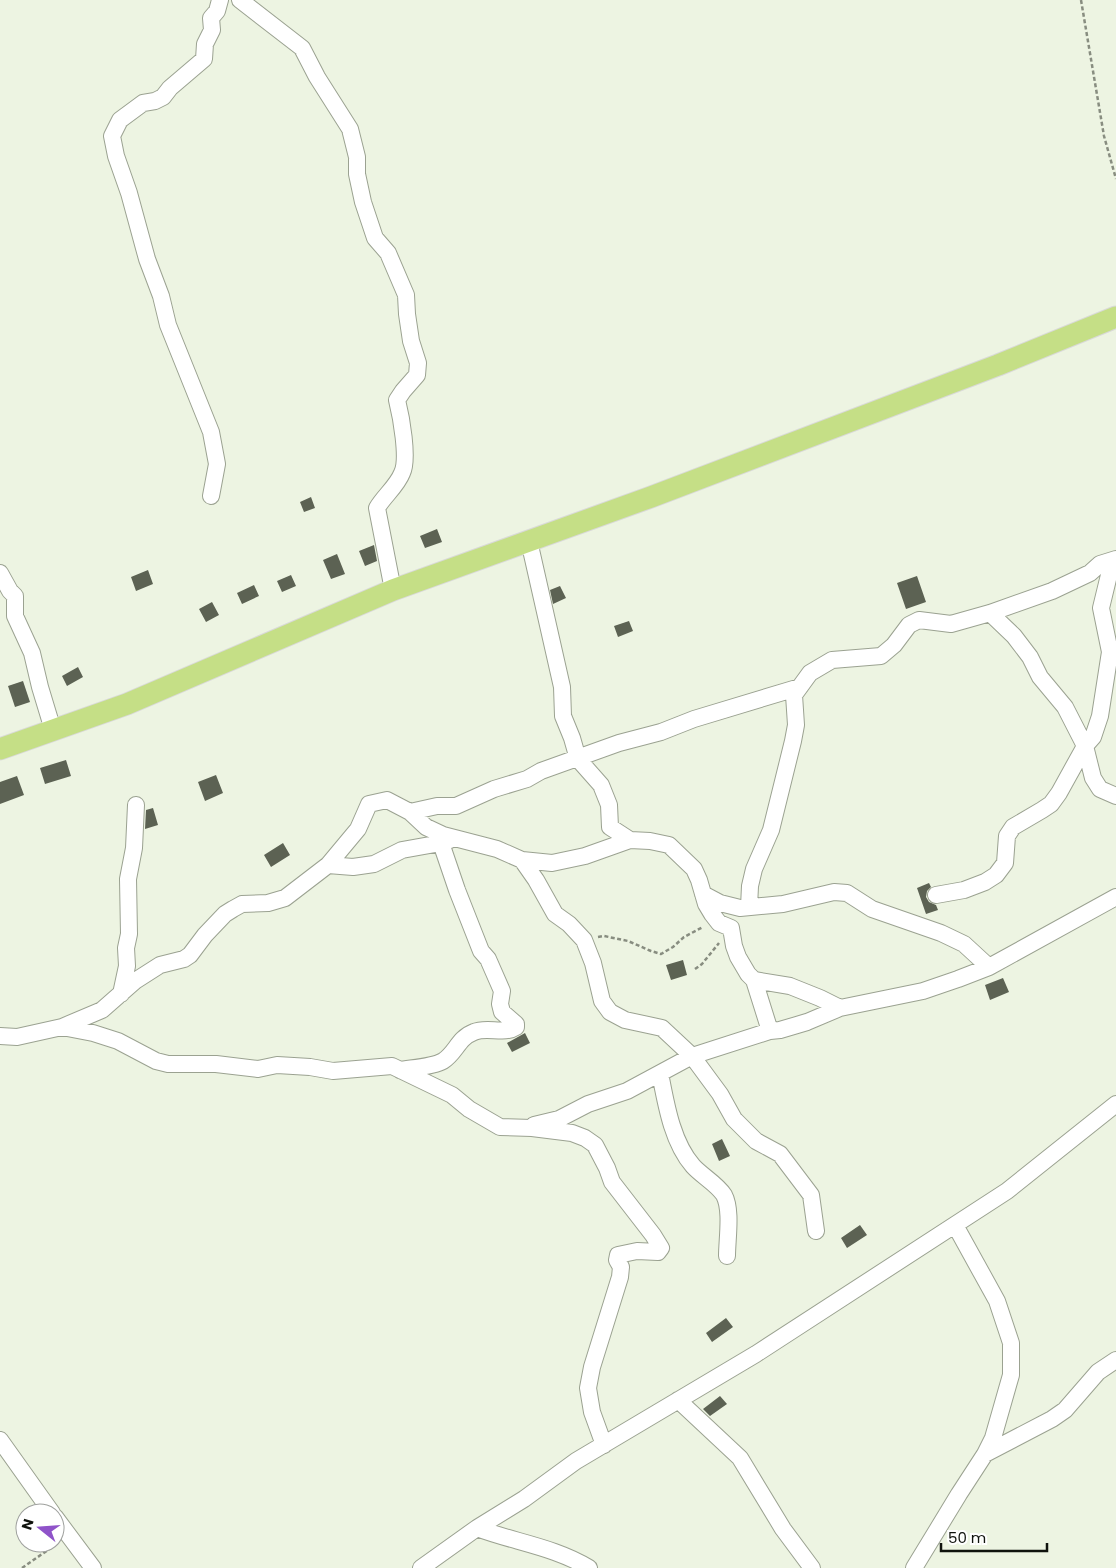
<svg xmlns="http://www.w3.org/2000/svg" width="1116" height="1568" font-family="Poppins,sans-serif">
	<rect width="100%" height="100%" fill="#edf4e2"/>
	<path fill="#5c6253" d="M 311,497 L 315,508 L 304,512 L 300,502 Z
		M 437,529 L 442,542 L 425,548 L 420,536 Z
		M 374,545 L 377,561 L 365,566 L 359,551 Z
		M 337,554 L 345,574 L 331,579 L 323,560 Z
		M 148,570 L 153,584 L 136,591 L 131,577 Z
		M 291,575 L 296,586 L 282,592 L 277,581 Z
		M 917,576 L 926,602 L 906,609 L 897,583 Z
		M 254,585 L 259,596 L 242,604 L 237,593 Z
		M 560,586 L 566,598 L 553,604 L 550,590 Z
		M 212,602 L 219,615 L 206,622 L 199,609 Z
		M 629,621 L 633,631 L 618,637 L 614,626 Z
		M 78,667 L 83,677 L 67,686 L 62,676 Z
		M 23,681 L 30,702 L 15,707 L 8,686 Z
		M 66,760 L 71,776 L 45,784 L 40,768 Z
		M 216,775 L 223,793 L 205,801 L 198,782 Z
		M 17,776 L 24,795 L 0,804 L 0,782 Z
		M 153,808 L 158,825 L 145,829 L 146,810 Z
		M 283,843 L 290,855 L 271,867 L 264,855 Z
		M 929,883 L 931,887 L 927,891 L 926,897 L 929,902 L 936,905 L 938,910 L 926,914 L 917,888 Z
		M 683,960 L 687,975 L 671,980 L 666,965 Z
		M 1003,978 L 1009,992 L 990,1000 L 985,985 Z
		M 525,1033 L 530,1043 L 512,1052 L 507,1043 Z
		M 722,1139 L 730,1156 L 719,1161 L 712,1144 Z
		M 860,1225 L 867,1235 L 847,1248 L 841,1238 Z
		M 726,1318 L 733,1327 L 712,1342 L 706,1333 Z
		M 720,1396 L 727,1404 L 710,1416 L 703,1409 Z"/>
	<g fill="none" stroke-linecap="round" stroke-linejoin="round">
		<defs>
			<path id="minor" d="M 240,0 L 302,48 L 317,77 L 350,129 L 357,157 L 357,174 L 363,202 L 375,238 L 388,253 L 406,295 L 407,314 L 411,341 L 418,363 L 417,375 L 403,391 L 397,400 C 401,416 409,459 402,473 C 397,486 384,496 377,508 L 393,590
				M 211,496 L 217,464 L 211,432 L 168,325 L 161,296 L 147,259 L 129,193 L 116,156 L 112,136 L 120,120 L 143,103 L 155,101 L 163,97 L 170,88 L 204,59 L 205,44 L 212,30 L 211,18 L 217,11 L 220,0
				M 529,541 L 562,687 L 563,716 L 572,738 L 578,759 L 601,785 L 609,805 L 610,827 L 630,840
				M 0,573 L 10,591 L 15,596 L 15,616 L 32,653 L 40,687 L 53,730
				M 990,613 L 1014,636 L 1030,657 L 1040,677 L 1065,707 L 1085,746 L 1093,778 L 1100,789 L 1116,796
				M 410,812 L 437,806 L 456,806 L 494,789 L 527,779 L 541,771 L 619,743 L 661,732 L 694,719 L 800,687
				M 522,860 L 536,880 L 555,914 L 569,924 L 584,940 L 593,963 L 602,1001 L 610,1012 L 625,1020 L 662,1028 L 692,1056 L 720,1094 L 734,1119 L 756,1141 L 780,1154 L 811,1195 L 816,1231
				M 328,865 L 353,867 L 374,864 L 402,850 L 441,843 L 450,840
				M 703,894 L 720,903 L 740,908 L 783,904 L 834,892 L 847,893 L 872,909 L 941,933 L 964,944 L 989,967
				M 936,895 L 964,890 L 985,882 L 996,875 L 1005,863 L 1007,836 L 1013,827 L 1042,810 L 1051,804 L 1059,793 L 1085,746 L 1093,737 L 1100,716 L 1110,652 L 1101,608 L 1109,575 L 1116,561
				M 749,907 L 750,886 L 754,869 L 771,830 L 793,741 L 796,725 L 794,695 L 810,673 L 832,660 L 881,656 L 894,645 L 909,625 L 919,620 L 951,624 L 990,613 L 1052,591 L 1090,573 L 1100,564 L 1116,559
				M 754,980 L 790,986 L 820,998 L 840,1008
				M 121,994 L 127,966 L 126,948 L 129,934 L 128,879 L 134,848 L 136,805
				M 62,1027 L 102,1010 L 135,981 L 160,965 L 184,959 L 190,955 L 205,935 L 225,914 L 233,909 L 242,904 L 268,903 L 285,898 L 328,865 L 358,829 L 369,804 L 387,800 L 410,812 L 426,827 L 443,835 L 497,849 L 522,860 L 552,863 L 585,856 L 630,840 L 650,841 L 669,845 L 694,869 L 699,880 L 706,904 L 712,914 L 719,923 L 731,928 L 734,946 L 738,957 L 748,974 L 754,980 L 770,1031
				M 0,1036 L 17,1037 L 62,1027 L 93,1033 L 118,1041 L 156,1061 L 168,1064 L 216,1064 L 258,1069 L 277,1065 L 310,1067 L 333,1071 L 392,1066 L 452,1095 L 469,1109 L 500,1127 L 532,1128 L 572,1133 L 585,1138 L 595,1145 L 607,1168 L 612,1182 L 653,1235 L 661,1248 L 658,1252 L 637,1251 L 618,1255 L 617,1260 L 621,1267 L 620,1277 L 592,1367 L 588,1388 L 592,1412 L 604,1445
				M 400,1070 C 411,1068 433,1067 443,1061 C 456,1053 458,1038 474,1032 C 487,1026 504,1035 516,1027 L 516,1024 L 502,1012 L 500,1004 L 502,991 L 488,959 L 481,951 L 457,890 L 441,843
				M 660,1073 C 666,1104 672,1142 693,1166 C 702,1176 717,1184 724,1195 C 732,1210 727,1239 727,1256
				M 534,1125 L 559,1119 L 588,1104 L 627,1091 L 692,1056 L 770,1031 L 780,1030 L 807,1022 L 840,1008 L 923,991 L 958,979 L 989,967 L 1116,897
				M 678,1400 L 740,1458 L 783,1529 L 812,1568
				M 0,1440 L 52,1513
				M 985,1454 L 1052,1419 L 1065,1410 L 1098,1372 L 1116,1360
				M 55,1517 L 93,1568
				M 477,1528 C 514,1542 555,1547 589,1568
				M 421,1568 L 477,1528 L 524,1499 L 576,1461 L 756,1354 L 1007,1191 L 1116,1104
				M 914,1568 L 959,1494 L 985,1454 L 993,1438 L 1011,1375 L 1011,1343 L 997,1301 L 955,1225"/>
			<path id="major" d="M 0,749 L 127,704 L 393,590 L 651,497 L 998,365 L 1116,317"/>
		</defs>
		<use href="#minor" stroke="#9ba291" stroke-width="18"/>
		<use href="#major" stroke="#d9d9d8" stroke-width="23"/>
		<path stroke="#888d80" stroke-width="2.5" stroke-dasharray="4 2.5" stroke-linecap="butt" d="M 1081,0 L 1104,136 L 1116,179
			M 598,937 L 604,936 L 628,941 L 651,951 L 661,954 L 673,947 L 684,937 L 703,927
			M 695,969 L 702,964 L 719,943
			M 22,1568 L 58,1543"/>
		<use href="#minor" stroke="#fff" stroke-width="16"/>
		<use href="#major" stroke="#c5df86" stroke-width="21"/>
	</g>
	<g transform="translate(40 1528) rotate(287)"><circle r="24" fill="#ffffff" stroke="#9fa19e"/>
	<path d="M0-4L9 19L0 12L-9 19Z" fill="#8f53c9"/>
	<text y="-8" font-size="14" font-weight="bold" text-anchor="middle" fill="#10130d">N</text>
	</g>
	<path d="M941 1543v8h106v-8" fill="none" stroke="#10130d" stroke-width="2.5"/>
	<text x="948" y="1543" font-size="15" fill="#10130d" stroke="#ffffff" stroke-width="4" paint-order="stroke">50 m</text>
</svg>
